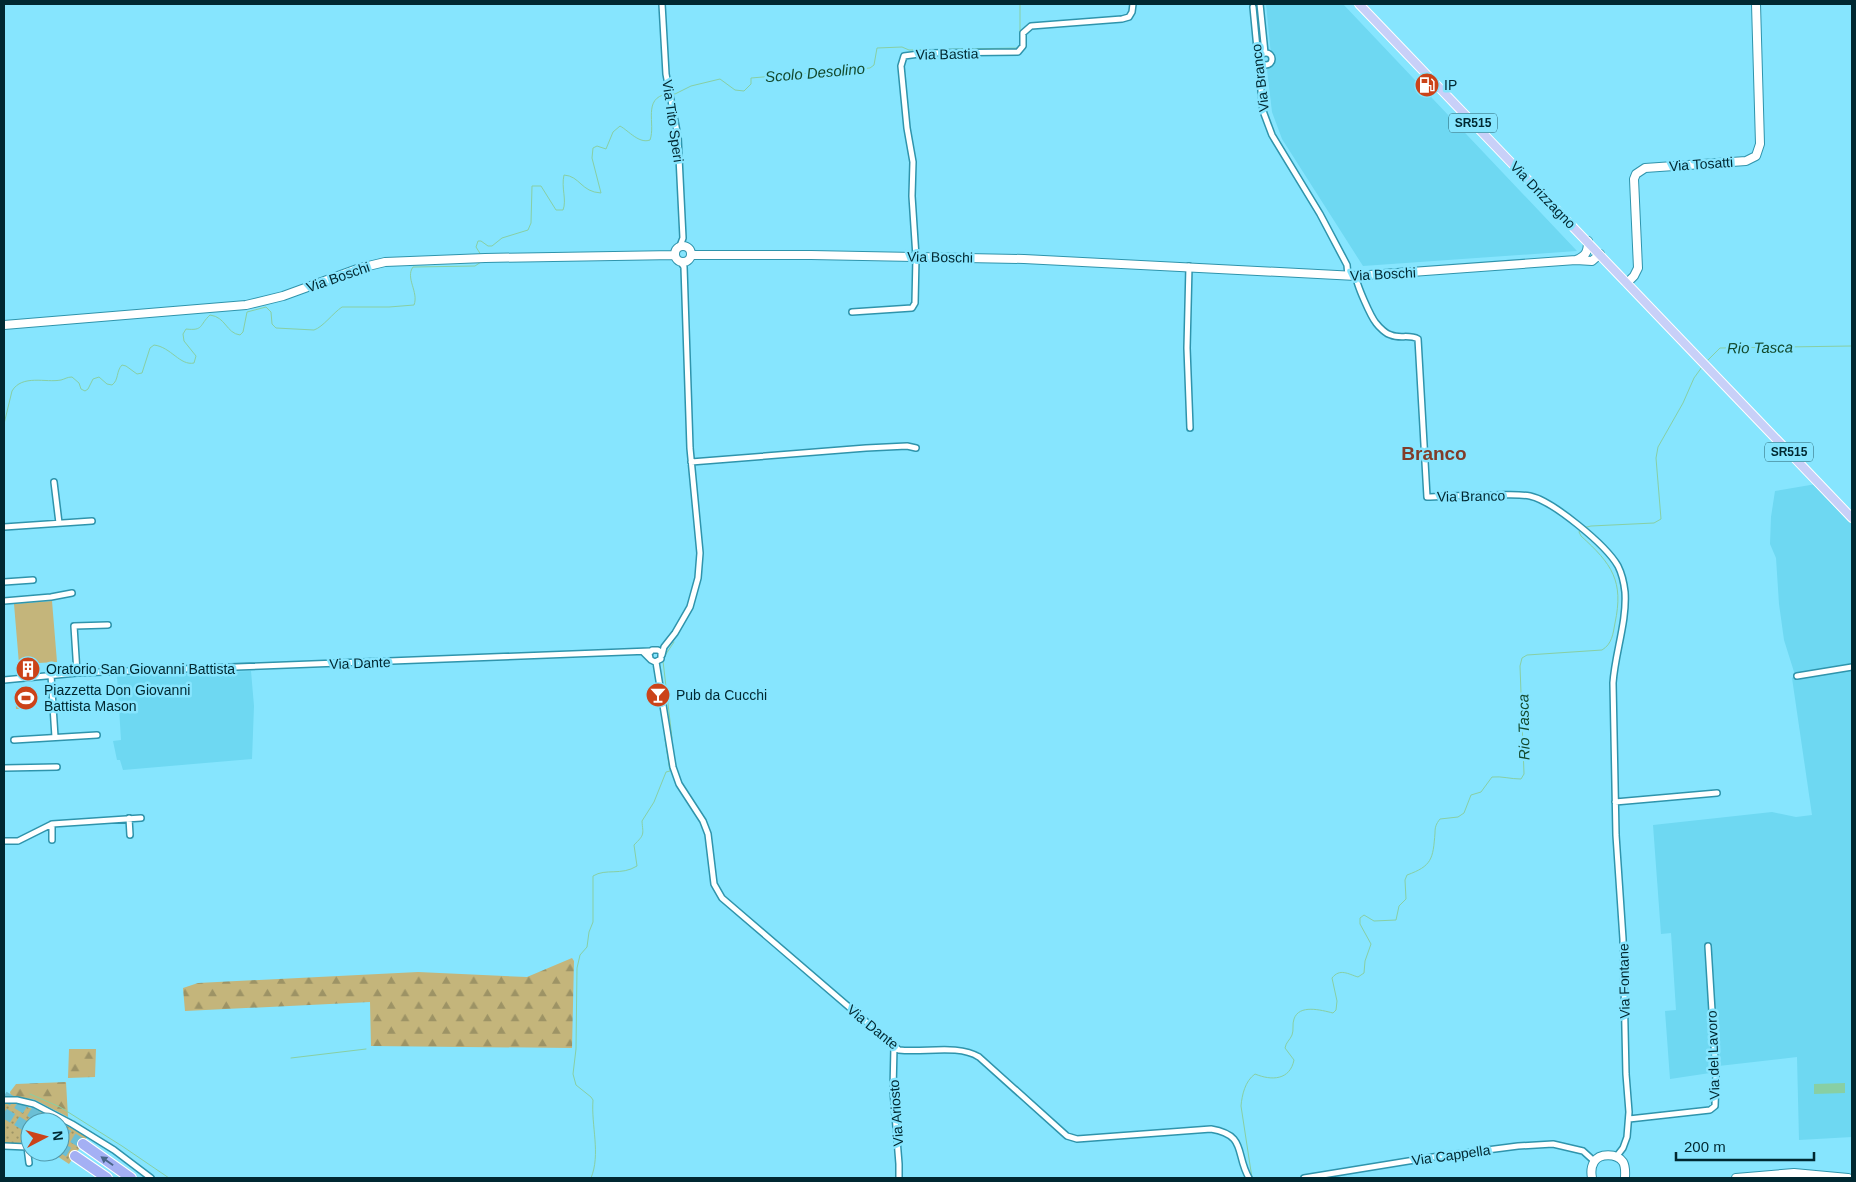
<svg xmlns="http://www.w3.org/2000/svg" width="1856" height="1182" font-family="Arial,sans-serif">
	<defs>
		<pattern id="grass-dots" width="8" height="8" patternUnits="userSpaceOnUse" patternTransform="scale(1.25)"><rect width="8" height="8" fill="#c4b57b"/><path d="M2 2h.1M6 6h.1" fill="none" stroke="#9d9365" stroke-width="1.8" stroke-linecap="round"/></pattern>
		<pattern id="forest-firs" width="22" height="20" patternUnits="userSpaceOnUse" patternTransform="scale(1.25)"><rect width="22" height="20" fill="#c4b57b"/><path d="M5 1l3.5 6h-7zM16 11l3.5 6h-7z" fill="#9d9365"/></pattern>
	</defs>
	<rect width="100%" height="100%" fill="#86e5fe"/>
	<path fill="#6ed8f2" d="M 1266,4 L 1343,4 L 1577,251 L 1363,266 L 1282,139 L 1272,112 L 1267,70 L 1271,55 Z
		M 1816,484 L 1852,521 L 1852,1137 L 1799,1140 L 1797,1057 L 1710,1067 L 1710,1073 L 1670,1079 L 1665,1011 L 1676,1010 L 1671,933 L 1661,934 L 1653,825 L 1772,812 L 1796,817 L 1812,815 L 1792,678 L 1795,675 L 1784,640 L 1779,604 L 1776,558 L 1770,544 L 1771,517 L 1775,491 Z
		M 251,671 L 254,706 L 252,759 L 123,770 L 120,760 L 117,760 L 113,741 L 121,740 L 117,676 Z"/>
	<path fill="url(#grass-dots)" d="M 11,1103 C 40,1108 62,1123 87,1137 L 69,1164 L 51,1152 L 60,1152 L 60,1122 L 30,1122 L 30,1142 L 4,1144 L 4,1104 Z"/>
	<path fill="url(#forest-firs)" d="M 572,958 L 574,961 L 572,1048 L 371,1046 L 370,1002 L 185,1011 L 183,988 L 198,983 L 418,972 L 527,977 Z
		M 69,1049 L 96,1049 L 95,1077 L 68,1078 Z
		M 66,1082 L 68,1117 L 33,1099 L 11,1097 L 10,1092 L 16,1084 Z"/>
	<path fill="#c4b57b" d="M 52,601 L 57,662 L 19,664 L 14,604 Z
		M 25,690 L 26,709 L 16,709 L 15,691 Z"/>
	<path fill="#88cfa3" d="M 1845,1083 L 1845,1093 L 1814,1094 L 1814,1084 Z"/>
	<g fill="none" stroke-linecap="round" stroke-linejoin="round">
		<path stroke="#88cfa3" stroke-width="1" d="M 1020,4 L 1020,45
			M 671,94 L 675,94 L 691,86 L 720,79 L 735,90 L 744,91 L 751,84 L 751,78 L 870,68 L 874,65 L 877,48 L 902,47 L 909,50 L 1019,48
			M 481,255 L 476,247 L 478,241 L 481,241 L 488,246 L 492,246 L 502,238 L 528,230 L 531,223 L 532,186 L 541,186 L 556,210 L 563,210 C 567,200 561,188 564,175 C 580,176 581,192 601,193 L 592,158 L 593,148 L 597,146 L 606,149 L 613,132 L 620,126 C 629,131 639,144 650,140 C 656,124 642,98 667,94
			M 1706,362 L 1720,348 L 1852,346
			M 4,424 L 12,391 C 22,374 46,383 61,380 C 65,379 67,377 72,377 L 79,383 L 81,389 L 85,391 L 88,389 L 93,379 L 99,377 L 107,384 L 112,385 C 119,380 116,371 122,365 L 126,366 L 137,374 L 142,373 L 150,348 L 154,345 C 171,347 180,366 194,363 L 196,356 L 184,341 L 183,334 L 186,329 C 204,331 199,325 210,315 C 226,317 226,333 240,335 L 243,332 L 247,312 L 266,307 L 271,312 L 272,324 L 276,328 L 314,330 C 323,327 333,313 342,307 L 389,307 L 414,305 C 419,292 405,278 413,267 L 475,266 L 481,262
			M 1583,528 L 1591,526 L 1654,523 L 1661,519 L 1656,458 L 1658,447 L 1683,403 L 1694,378 L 1702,367
			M 672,738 L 663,661 L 666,654 L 674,642
			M 291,1058 L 366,1049
			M 30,1094 L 60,1107 L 122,1146 L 169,1178
			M 591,1178 C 601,1154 591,1126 593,1100 L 591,1097 L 576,1085 L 573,1074 L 576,1049 L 577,968 L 580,955 L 587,947 L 589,932 L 593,922 L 593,876 C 606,868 621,876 637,866 L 634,845 C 645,834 643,835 642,821 L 654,802 L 666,772 L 670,771 L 665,739
			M 1252,1178 L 1241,1106 C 1242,1095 1245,1081 1255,1074 C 1272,1081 1290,1080 1294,1060 L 1285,1048 C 1286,1042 1290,1040 1292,1035 C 1294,1030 1292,1024 1294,1019 C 1299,1004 1321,1010 1333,1013 L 1336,1010 L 1337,1001 L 1332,978 C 1340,968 1348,974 1358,977 L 1364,973 L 1365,961 L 1371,944 L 1360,924 L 1360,918 L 1364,915 L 1374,921 L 1396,920 L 1399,906 L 1406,899 L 1405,880 L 1407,875 C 1432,866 1433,859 1435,833 C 1435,827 1436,824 1440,819 L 1458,817 L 1464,813 L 1471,795 L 1481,792 L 1492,777 C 1502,776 1510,779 1521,779 L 1524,774 L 1520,666 L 1522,658 L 1527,655 L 1602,650 C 1612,644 1613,634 1615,623 C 1624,581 1612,564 1581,536 L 1579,532 L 1580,530"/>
		<path stroke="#6bbfd5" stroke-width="10" stroke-dasharray="10 5" stroke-linecap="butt" d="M 4,1096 L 47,1122
			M 4,1113 L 30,1129
			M 60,1130 L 83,1144
			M 60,1147 L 75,1156"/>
		<defs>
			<path id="street" d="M 662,4 L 666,74 L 678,137 L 683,238 L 680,246
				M 1260,4 L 1265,53
				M 1253,7 L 1263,111 L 1272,135 L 1320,214 L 1347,265 L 1348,276
				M1260 59a6 6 0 1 1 12 0a6 6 0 1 1-12 0Z
				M 1189,266 L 1187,348 L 1190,428
				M 1356,276 C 1356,284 1371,317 1376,323 C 1379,327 1386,334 1391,335 C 1400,339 1409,334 1418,339 L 1427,497 C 1450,496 1472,495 1495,495 C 1507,495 1519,494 1530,496 C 1553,501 1606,545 1618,566 C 1622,574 1624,583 1625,592 C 1627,622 1615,653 1613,683 L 1616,835 L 1623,939 L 1626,1074 L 1629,1112 L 1627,1137 L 1623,1148 L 1616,1157
				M 852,312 L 912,308 L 915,303 L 916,257 L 912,196 L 913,162 L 907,128 L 901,66 L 904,56 L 927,53 L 1018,52 L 1023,46 L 1023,33 L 1031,26 L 1122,19 L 1129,17 L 1132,12 L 1133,4
				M 691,462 L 866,448 L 907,446 L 916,448
				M 54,482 L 59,523
				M 4,527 L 92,521
				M 4,582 L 33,580
				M 4,601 L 51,597 L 72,593
				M 643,652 L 651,660 L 655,662 L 661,659 L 661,652 L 658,650 L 652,650 L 649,654 L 650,658
				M 662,655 L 664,647 L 675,633 L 690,607 L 698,578 L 700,553 L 690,448 L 684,267 L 680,261
				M 656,662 L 673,767 L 679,784 L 703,821 L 708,834 L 714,884 L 722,898 L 899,1050 C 924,1053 958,1044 979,1057 L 1067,1136 L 1077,1139 L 1211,1129 C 1247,1135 1235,1154 1249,1178
				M 77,673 L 74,626 L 108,625
				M 51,675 L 55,737
				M 1797,676 L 1852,667
				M 4,680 L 77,673 L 650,651
				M 14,740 L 97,735
				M 4,768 L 57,767
				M 1615,802 L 1717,793
				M 129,818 L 130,835
				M 52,824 L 52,840
				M 4,841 L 18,841 L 52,824 L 141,818
				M 894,1047 L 893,1090 L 899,1164 L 899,1178
				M 4,1100 L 17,1100 L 34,1104 L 72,1124 L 114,1150 L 151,1178
				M 1629,1119 L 1710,1110 L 1715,1106 L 1716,1076 L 1708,946
				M 4,1146 L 27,1147 L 29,1163
				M 1304,1178 L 1433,1157 L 1518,1146 L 1553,1144 L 1583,1151 L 1594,1161"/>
			<path id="secondary" d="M675 254a8 8 0 1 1 16 0a8 8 0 1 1-16 0Z
				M 691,255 L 811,255 L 1024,259 L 1356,276 L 1576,260 L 1592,261 L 1600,254
				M 1576,260 C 1586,256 1588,252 1588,241
				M 1627,283 L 1634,276 L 1638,268 L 1634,179 L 1636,174 L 1645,168 L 1746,161 L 1756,156 L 1760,144 L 1756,4
				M 4,325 L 246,305 L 283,296 L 360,268 L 385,262 L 485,258 L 675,255
				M 1592,1178 C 1591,1173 1591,1167 1594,1162 C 1599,1153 1617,1153 1623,1162 C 1626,1167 1625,1173 1625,1178
				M 1736,1178 L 1794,1173 L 1848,1178"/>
			<path id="primary" d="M 1359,4 L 1852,518"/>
			<path id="highway" d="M 83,1144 L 131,1178
				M 75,1156 L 107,1178"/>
		</defs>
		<use href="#street" stroke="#2f94ac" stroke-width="8"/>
		<use href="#secondary" stroke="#2f94ac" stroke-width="10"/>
		<use href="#primary" stroke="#fff" stroke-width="10"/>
		<use href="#highway" stroke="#fff" stroke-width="12"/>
		<use href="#street" stroke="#fff" stroke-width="5"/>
		<use href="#secondary" stroke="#fff" stroke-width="8"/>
		<use href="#primary" stroke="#c8d0f8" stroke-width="8"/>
		<use href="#highway" stroke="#a4b0f4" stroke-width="10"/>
	</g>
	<defs><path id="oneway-solid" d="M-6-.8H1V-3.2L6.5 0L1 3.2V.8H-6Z" transform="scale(1.25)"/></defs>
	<use fill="#4a6589" href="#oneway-solid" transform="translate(107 1161) rotate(-145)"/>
	<defs>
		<symbol id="fuel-disc" viewBox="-11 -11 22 22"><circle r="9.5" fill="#cb4319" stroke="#86e5fe"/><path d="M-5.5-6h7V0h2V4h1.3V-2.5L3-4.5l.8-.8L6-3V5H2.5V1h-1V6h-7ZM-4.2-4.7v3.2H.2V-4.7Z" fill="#fff"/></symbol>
		<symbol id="building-disc" viewBox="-11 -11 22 22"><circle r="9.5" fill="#cb4319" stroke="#86e5fe"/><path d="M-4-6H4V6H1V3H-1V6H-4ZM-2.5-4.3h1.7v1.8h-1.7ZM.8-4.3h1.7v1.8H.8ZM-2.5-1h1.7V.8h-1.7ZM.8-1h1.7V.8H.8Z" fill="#fff"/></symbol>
		<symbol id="bar-disc" viewBox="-11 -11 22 22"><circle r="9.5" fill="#cb4319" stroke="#86e5fe"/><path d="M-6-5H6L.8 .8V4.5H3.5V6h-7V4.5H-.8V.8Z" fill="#fff"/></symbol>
		<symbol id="stadium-disc" viewBox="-11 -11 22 22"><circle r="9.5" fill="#cb4319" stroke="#86e5fe"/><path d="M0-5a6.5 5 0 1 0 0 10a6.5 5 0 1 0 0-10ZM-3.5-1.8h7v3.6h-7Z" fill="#fff"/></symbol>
	</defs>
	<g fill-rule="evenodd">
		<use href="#fuel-disc" x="1413" y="71" width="28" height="28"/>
		<use href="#building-disc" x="14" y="655" width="28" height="28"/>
		<use href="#bar-disc" x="644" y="681" width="28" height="28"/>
		<use href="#stadium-disc" x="12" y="684" width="28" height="28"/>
	</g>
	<g text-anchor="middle" stroke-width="5" stroke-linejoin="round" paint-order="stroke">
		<g fill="#86e5fe" stroke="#28616e" stroke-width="1">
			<rect x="1449" y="113.5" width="48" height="19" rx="4"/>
			<rect x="1765" y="442.5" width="48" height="19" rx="4"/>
		</g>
		<g font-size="12" font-weight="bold" fill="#002831">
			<text x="1473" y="127">SR515</text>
			<text x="1789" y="456">SR515</text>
		</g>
		<g font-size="14" fill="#002831" stroke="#86e5fe">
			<text transform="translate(947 54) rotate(-1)" y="5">Via Bastia</text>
			<text transform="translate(1260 78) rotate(-97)" y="5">Via Branco</text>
			<text transform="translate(673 121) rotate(82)" y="5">Via Tito Speri</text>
			<text transform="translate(1701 164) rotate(-4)" y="5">Via Tosatti</text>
			<text transform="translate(1543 195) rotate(46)" y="5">Via Drizzagno</text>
			<text transform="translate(940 257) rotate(1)" y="5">Via Boschi</text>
			<text transform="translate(1383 274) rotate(-3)" y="5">Via Boschi</text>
			<text transform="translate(338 277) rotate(-19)" y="5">Via Boschi</text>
			<text transform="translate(1471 496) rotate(-1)" y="5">Via Branco</text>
			<text transform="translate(360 663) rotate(-2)" y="5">Via Dante</text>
			<text transform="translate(1624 981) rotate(-91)" y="5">Via Fontane</text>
			<text transform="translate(873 1027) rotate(39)" y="5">Via Dante</text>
			<text transform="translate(1713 1055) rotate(-92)" y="5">Via del Lavoro</text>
			<text transform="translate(896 1113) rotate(-94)" y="5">Via Ariosto</text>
			<text transform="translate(1451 1155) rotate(-8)" y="5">Via Cappella</text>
		</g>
		<g font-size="14" fill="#002831" stroke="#86e5fe" text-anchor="start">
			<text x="1444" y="90">IP</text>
			<text x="46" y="674">Oratorio San Giovanni Battista</text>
			<text x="44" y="695">Piazzetta Don Giovanni<tspan x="44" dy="16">Battista Mason</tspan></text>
			<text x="676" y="700">Pub da Cucchi</text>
		</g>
		<g font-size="15" font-style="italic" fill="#12492d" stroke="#86e5fe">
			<text transform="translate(815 73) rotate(-5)" y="5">Scolo Desolino</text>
			<text transform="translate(1760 348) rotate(-1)" y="5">Rio Tasca</text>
			<text transform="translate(1524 727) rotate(-91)" y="5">Rio Tasca</text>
		</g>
		<g font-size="19" font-weight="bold" fill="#813c29" stroke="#86e5fe">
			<text x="1434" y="460">Branco</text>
		</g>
	</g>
	<rect width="1856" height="1182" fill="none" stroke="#002831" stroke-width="10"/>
	<g transform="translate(45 1137) rotate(84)"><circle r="24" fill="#86e5fe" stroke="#5099ac"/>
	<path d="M0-4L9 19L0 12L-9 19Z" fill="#cb4319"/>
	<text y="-8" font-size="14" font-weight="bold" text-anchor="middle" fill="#002831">N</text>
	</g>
	<path d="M1676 1152v8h138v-8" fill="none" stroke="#002831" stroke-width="2.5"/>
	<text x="1684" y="1152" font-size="15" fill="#002831" stroke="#86e5fe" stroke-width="4" paint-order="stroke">200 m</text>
</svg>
